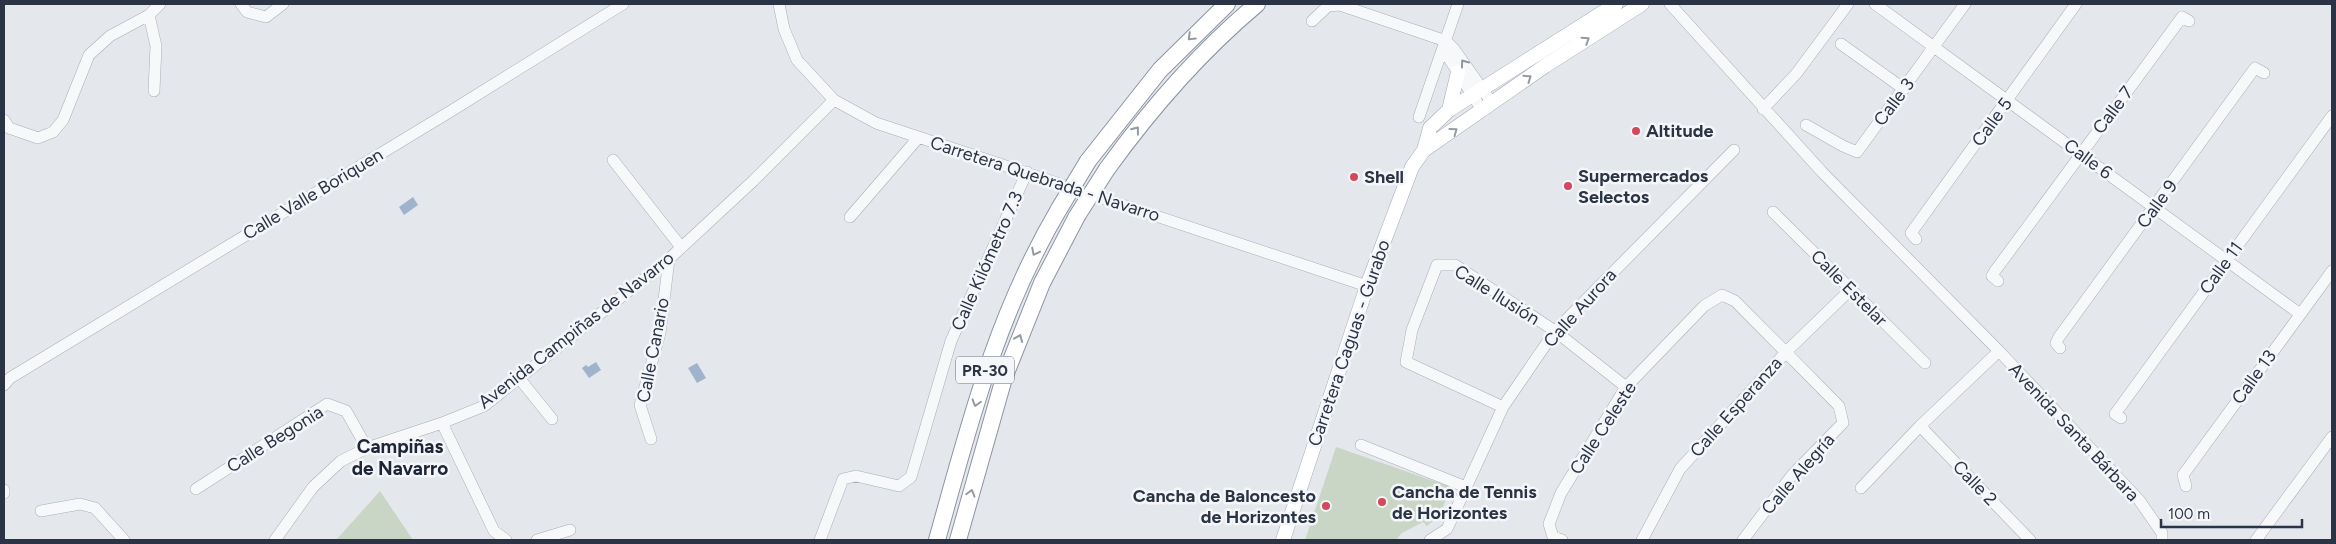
<svg xmlns="http://www.w3.org/2000/svg" width="2336" height="544" font-family="Figtree,sans-serif">
	<rect width="100%" height="100%" fill="#e4e7ec"/>
	<path fill="#c9d6c5" d="M 1336,447 L 1451,487 L 1442,509 L 1437,513 L 1439,516 L 1427,526 L 1423,522 L 1402,533 L 1396,540 L 1305,540 Z
		M 380,491 L 413,540 L 335,540 L 337,539 Z"/>
	<path fill="#9fb4cc" d="M 413,197 L 418,205 L 404,215 L 399,207 Z
		M 596,362 L 601,370 L 589,378 L 582,368 L 586,365 L 588,367 Z
		M 697,363 L 706,378 L 697,383 L 688,368 Z"/>
	<g fill="none" stroke-linecap="round" stroke-linejoin="round">
		<defs>
			<path id="minor" d="M 241,4 L 247,12 L 266,17 L 283,4
				M 779,4 L 784,29 L 797,60 L 834,100 L 876,123 L 1367,286
				M 1670,4 L 1822,172 L 1999,351 L 2139,500 L 2162,533 L 2162,540
				M 1875,4 L 2300,314
				M 149,15 L 156,46 L 154,91
				M 1312,21 L 1328,6 L 1340,5 L 1446,41
				M 1841,44 L 1904,89
				M 1763,109 L 1796,74 L 1848,4
				M 1482,110 L 1448,57 L 1446,41 L 1454,49 L 1492,103
				M 1419,117 L 1458,4
				M 4,120 L 9,128 L 38,138 L 53,132 L 63,120 L 89,55 L 110,36 L 149,15 L 160,4
				M 1806,125 L 1843,146 L 1857,152 L 1965,4
				M 613,160 L 681,247
				M 1773,212 L 1925,363
				M 850,217 L 919,137
				M 1916,239 L 1911,233 L 2076,4
				M 1998,281 L 1992,276 L 1995,271 L 2182,17 L 2189,21
				M 2060,348 L 2056,343 L 2059,337 L 2249,76 L 2255,68 L 2264,73
				M 519,378 L 552,419
				M 4,385 L 10,378 L 451,111 L 623,4
				M 1503,407 L 1406,362 L 1412,330 L 1437,265 L 1455,265 L 1555,331 L 1626,387
				M 2121,418 L 2115,414 L 2332,116
				M 442,423 L 494,531 L 506,540
				M 1920,426 L 2030,540
				M 651,439 L 640,405 L 660,333 L 669,259
				M 1361,445 L 1466,487
				M 2186,486 L 2183,475 L 2332,271
				M 1861,488 L 1920,426 L 1999,351
				M 196,489 L 327,404 L 346,411 L 367,448
				M 4,490 L 4,493
				M 41,511 L 80,504 L 95,508 L 124,540
				M 275,540 L 313,487 L 341,461 L 367,448 L 442,423 L 484,406 L 669,259 L 753,181 L 834,100
				M 537,540 L 570,530
				M 820,540 L 843,479 L 856,476 L 899,486 L 911,477 L 951,341 L 1027,172
				M 1430,540 L 1447,529 L 1503,407 L 1555,331 L 1734,150
				M 1562,540 L 1553,537 L 1549,524 L 1561,493 L 1626,387 L 1704,306 L 1722,295 L 1735,301 L 1839,406 L 1843,423 L 1793,474 L 1743,540
				M 1642,540 L 1680,469 L 1786,352 L 1850,290
				M 2256,540 L 2332,437"/>
			<path id="major" d="M 1449,110 L 1458,72
				M 1424,150 L 1545,66 L 1642,4
				M 1283,540 L 1367,286 L 1412,167 L 1424,150 L 1430,128 L 1449,110 L 1616,4"/>
			<path id="highway" d="M 1088,161 L 1160,70 L 1227,4
				M 1107,169 C 1151,108 1200,52 1257,4
				M 937,540 C 970,422 996,316 1059,209
				M 958,540 L 1004,378 L 1042,283 L 1077,216"/>
		</defs>
		<use href="#minor" stroke="#a9aeb7" stroke-width="12"/>
		<use href="#major" stroke="#a3abb8" stroke-width="15"/>
		<use href="#highway" stroke="#8b94a3" stroke-width="18"/>
		<use href="#minor" stroke="#f7f8fa" stroke-width="11"/>
		<use href="#major" stroke="#fff" stroke-width="14"/>
		<use href="#highway" stroke="#fff" stroke-width="16"/>
		<defs>
			<path id="highway-bridge" d="M 1059,209 L 1088,161
				M 1077,216 L 1107,169"/>
		</defs>
		<use href="#highway-bridge" stroke="#8b94a3" stroke-width="18" stroke-linecap="butt"/>
		<use href="#highway-bridge" stroke="#fff" stroke-width="16"/>
	</g>
	<defs><path id="oneway-chevron" d="M-2-3.5L2.5 0L-2 3.5" fill="none" stroke-width="1.6" stroke-linecap="round" stroke-linejoin="round" transform="scale(1.25)"/></defs>
	<g stroke="#959aa2">
		<use href="#oneway-chevron" transform="translate(1191 37) rotate(136)"/>
		<use href="#oneway-chevron" transform="translate(1586 40) rotate(-33)"/>
		<use href="#oneway-chevron" transform="translate(1528 78) rotate(-35)"/>
		<use href="#oneway-chevron" transform="translate(1136 130) rotate(-52)"/>
		<use href="#oneway-chevron" transform="translate(1454 131) rotate(-36)"/>
		<use href="#oneway-chevron" transform="translate(1035 252) rotate(117)"/>
		<use href="#oneway-chevron" transform="translate(1019 338) rotate(-68)"/>
		<use href="#oneway-chevron" transform="translate(976 403) rotate(106)"/>
		<use href="#oneway-chevron" transform="translate(971 493) rotate(-74)"/>
	</g>
	<use stroke="#9196a0" href="#oneway-chevron" transform="translate(1464 63) rotate(-126)"/>
	<g fill="#d1495b" stroke="#f4f6f9" stroke-width="2">
		<circle cx="1636" cy="131" r="5"/>
		<circle cx="1354" cy="177" r="5"/>
		<circle cx="1568" cy="186" r="5"/>
		<circle cx="1382" cy="502" r="5"/>
		<circle cx="1326" cy="506" r="5"/>
	</g>
	<g text-anchor="middle" stroke-width="5" stroke-linejoin="round" paint-order="stroke">
		<rect fill="#f4f6f9" stroke="#676e7b" stroke-width="1" x="956" y="356.5" width="58" height="27" rx="4"/>
		<g font-size="16" font-weight="bold" fill="#2b3445">
			<text x="985" y="376">PR-30</text>
		</g>
		<g font-size="18" fill="#2b3445" stroke="#f4f6f9">
			<text transform="translate(1894 102) rotate(-53)" y="6">Calle 3</text>
			<text transform="translate(2113 110) rotate(-53)" y="6">Calle 7</text>
			<text transform="translate(1992 122) rotate(-54)" y="6">Calle 5</text>
			<text transform="translate(2088 159) rotate(36)" y="6">Calle 6</text>
			<text transform="translate(1045 179) rotate(18)" y="6">Carretera Quebrada - Navarro</text>
			<text transform="translate(313 194) rotate(-31)" y="6">Calle Valle Boriquen</text>
			<text transform="translate(2157 204) rotate(-54)" y="6">Calle 9</text>
			<text transform="translate(987 261) rotate(-66)" y="6">Calle Kilómetro 7.3</text>
			<text transform="translate(2221 268) rotate(-54)" y="6">Calle 11</text>
			<text transform="translate(1849 288) rotate(45)" y="6">Calle Estelar</text>
			<text transform="translate(1497 295) rotate(32)" y="6">Calle Ilusión</text>
			<text transform="translate(1580 308) rotate(-48)" y="6">Calle Aurora</text>
			<text transform="translate(576 330) rotate(-38)" y="6">Avenida Campiñas de Navarro</text>
			<text transform="translate(1349 343) rotate(-71)" y="6">Carretera Caguas - Gurabo</text>
			<text transform="translate(653 350) rotate(-79)" y="6">Calle Canario</text>
			<text transform="translate(2254 377) rotate(-54)" y="6">Calle 13</text>
			<text transform="translate(1736 407) rotate(-48)" y="6">Calle Esperanza</text>
			<text transform="translate(1603 428) rotate(-57)" y="6">Calle Celeste</text>
			<text transform="translate(2074 432) rotate(47)" y="6">Avenida Santa Bárbara</text>
			<text transform="translate(275 439) rotate(-32)" y="6">Calle Begonia</text>
			<text transform="translate(1798 474) rotate(-49)" y="6">Calle Alegría</text>
			<text transform="translate(1975 483) rotate(46)" y="6">Calle 2</text>
		</g>
		<g font-size="18" font-weight="bold" fill="#2b3445" stroke="#f4f6f9" text-anchor="start">
			<text x="1646" y="137">Altitude</text>
			<text x="1578" y="182">Supermercados<tspan x="1578" dy="21">Selectos</tspan></text>
			<text x="1364" y="183">Shell</text>
			<text x="1392" y="498">Cancha de Tennis<tspan x="1392" dy="21">de Horizontes</tspan></text>
			<text x="1316" y="502" text-anchor="end">Cancha de Baloncesto<tspan x="1316" dy="21">de Horizontes</tspan></text>
		</g>
		<g font-size="19" font-weight="bold" fill="#1d2536" stroke="#f4f6f9">
			<text x="400" y="453">Campiñas<tspan x="400" dy="22">de Navarro</tspan></text>
		</g>
	</g>
	<rect width="2336" height="544" fill="none" stroke="#2b3445" stroke-width="10"/>
	<path d="M2161 519v8h141v-8" fill="none" stroke="#2b3445" stroke-width="2.5"/>
	<text x="2168" y="519" font-size="15" fill="#2b3445" stroke="#f4f6f9" stroke-width="4" paint-order="stroke">100 m</text>
</svg>
